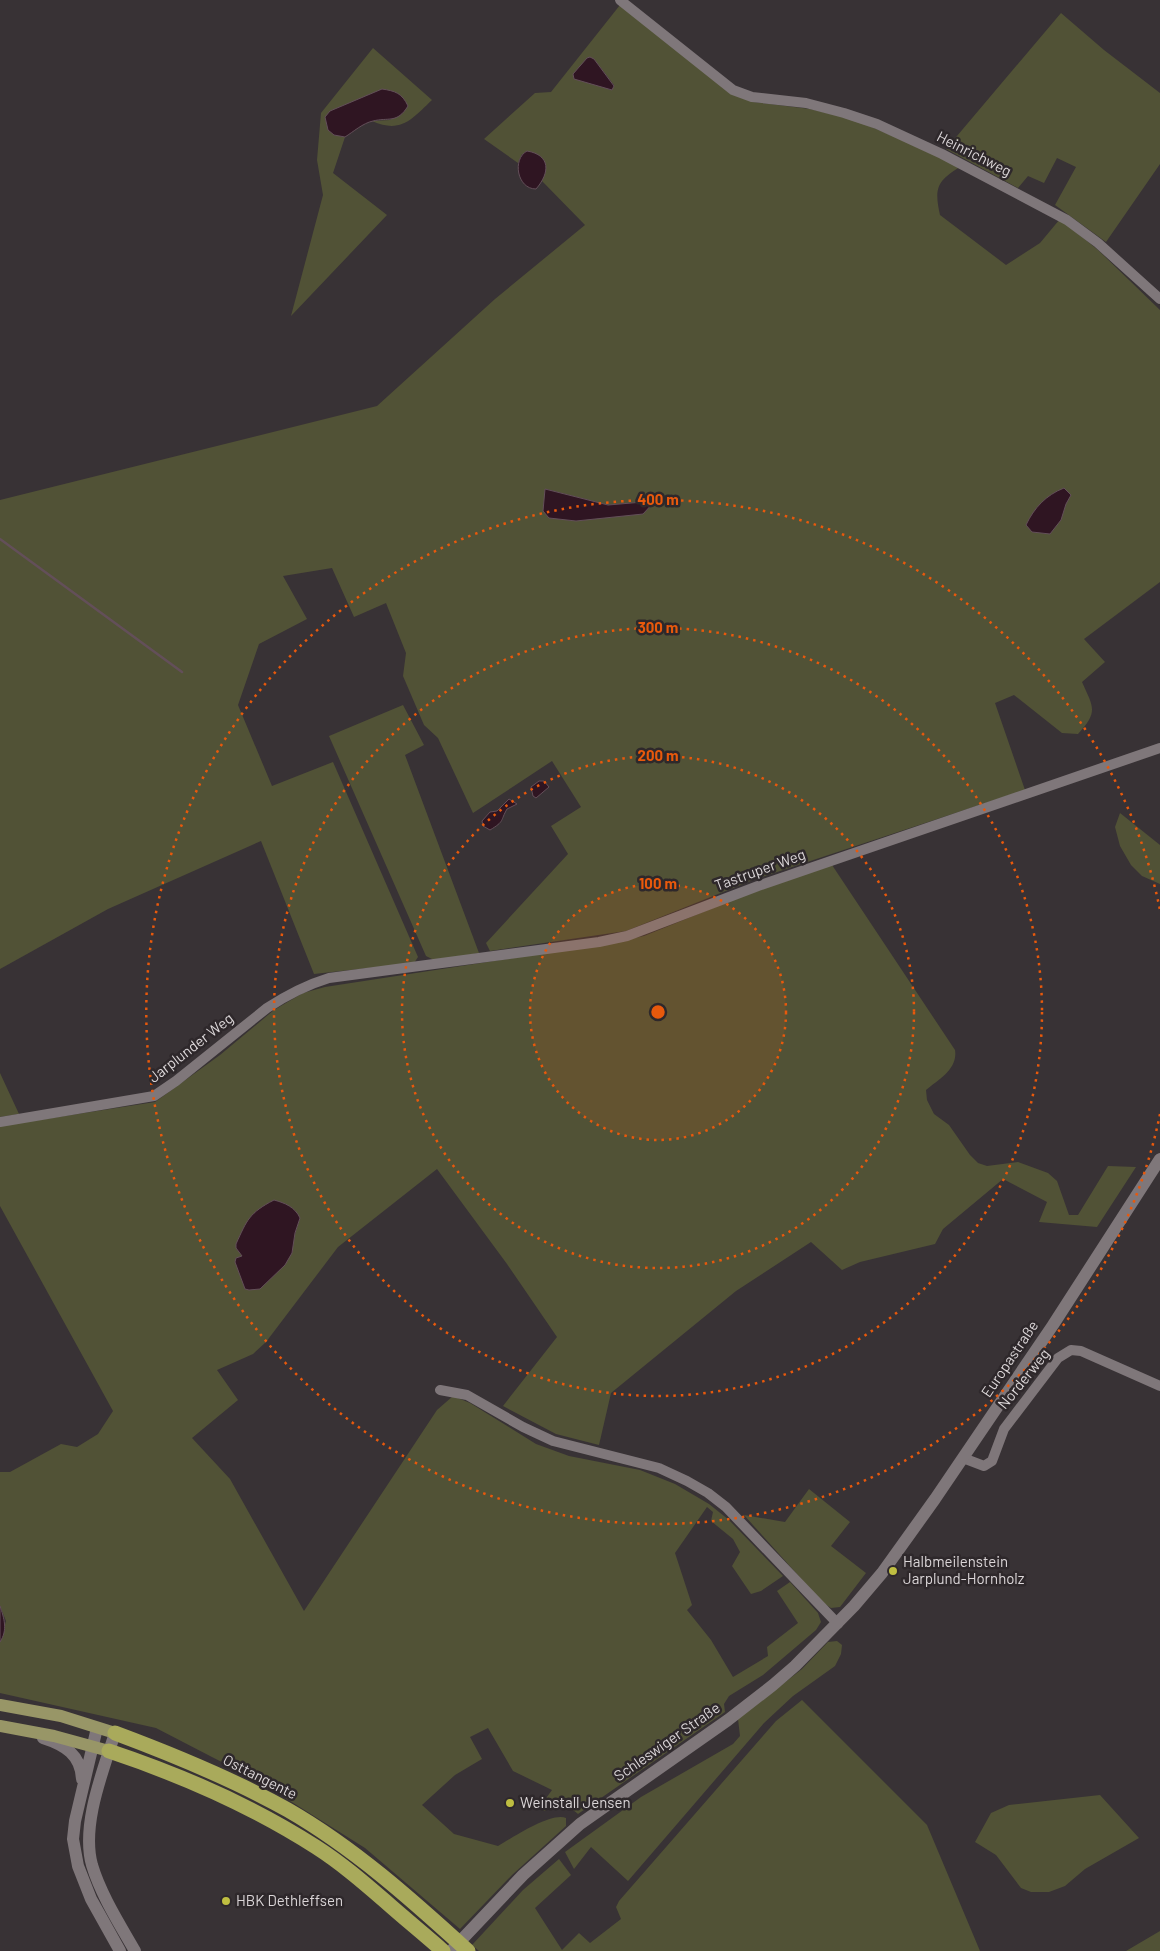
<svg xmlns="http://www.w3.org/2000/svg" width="1160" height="1951" font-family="Barlow,sans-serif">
	<rect width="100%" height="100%" fill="#383235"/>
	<path fill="#515236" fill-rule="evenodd" d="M 620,5 L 753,102 L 810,109 L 852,119 L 927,150 L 960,167 C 937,181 934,188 940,215 L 1006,265 L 1040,243 L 1060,219 L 1098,250 L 1160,310 L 1160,582 L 1084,639 L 1105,662 L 1082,682 C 1093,707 1099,711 1078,734 L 1062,733 L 1014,695 L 995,703 L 1025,790 L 753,880 L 626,931 L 490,951 L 486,943 L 568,854 L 551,826 L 581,807 L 552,761 L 473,813 L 438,738 L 424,725 L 403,676 L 406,653 L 386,603 L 354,617 L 332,568 L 283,576 L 307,619 L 259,644 L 238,705 L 272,786 L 333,762 L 418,957 L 414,963 L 314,974 L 261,841 L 108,909 L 0,969 L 0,500 L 377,406 L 495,299 L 585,225 L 542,181 L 546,164 L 522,154 L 518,163 L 484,139 L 535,93 L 551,92 ZM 594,59 L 614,85 L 612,90 L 609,90 ZM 546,489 L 608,505 L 654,501 L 549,518 Z
		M 1061,13 L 1104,50 L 1160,93 L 1160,164 L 1106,242 L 1055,205 L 1076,167 L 1057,158 L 1044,183 L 1028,176 L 1018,188 L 946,149 Z
		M 373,48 L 432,100 C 412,119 401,134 372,121 L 390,120 L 408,106 L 334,135 L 345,137 L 333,173 L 387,215 L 291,316 L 323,195 L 317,160 L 321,113 Z
		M 403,705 L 424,745 L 405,755 L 479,953 L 436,961 L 426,956 L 329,736 Z
		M 1120,813 L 1160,845 L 1160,884 L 1142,876 L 1131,865 L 1120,846 L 1115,827 Z
		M 832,865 L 955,1050 C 958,1069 939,1079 926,1090 L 927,1100 L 934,1114 L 949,1125 L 970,1155 L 978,1163 L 987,1166 L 1018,1162 L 1048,1173 L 1057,1181 L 1069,1215 L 1078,1215 L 1108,1166 L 1136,1167 L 1097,1227 L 1039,1222 L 1047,1202 L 1003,1179 L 943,1229 L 935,1244 L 860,1262 L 842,1270 L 811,1242 L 736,1291 L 611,1393 L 599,1445 L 556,1434 L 503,1406 L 557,1337 L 507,1264 L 437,1169 L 338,1247 L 266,1342 L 253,1354 L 217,1370 L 238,1400 L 192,1438 L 230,1479 L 304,1611 L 437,1410 L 453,1396 L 470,1403 L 536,1444 L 569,1456 L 640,1470 L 675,1484 L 709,1504 L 729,1520 L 783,1576 L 761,1591 L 751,1594 L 732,1566 L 740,1552 L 733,1539 L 711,1521 L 713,1512 L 707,1507 L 675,1553 L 692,1605 L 687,1610 L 711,1640 L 733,1677 L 768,1656 L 767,1647 L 798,1623 L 777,1591 L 790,1582 L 818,1613 L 821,1622 L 816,1630 L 763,1675 L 729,1696 L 724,1704 L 725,1712 L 578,1814 C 566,1804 558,1806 544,1811 L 541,1805 L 552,1790 L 513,1771 L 488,1728 L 470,1737 L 482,1759 L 455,1775 L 422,1805 L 454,1834 L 498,1846 C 512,1838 551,1812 566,1818 L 566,1826 L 512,1875 L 460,1929 L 365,1848 L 255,1779 L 210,1756 L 156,1728 L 0,1693 L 0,1642 L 6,1621 L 0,1606 L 0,1472 L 10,1472 L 61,1444 L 77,1447 L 98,1434 L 113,1411 L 0,1206 L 0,1126 L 155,1102 L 220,1055 L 274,1010 L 303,993 L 325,987 L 611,943 L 644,936 L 760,889 ZM 300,1218 C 294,1234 293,1250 285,1265 L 238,1267 L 236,1258 L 242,1256 L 236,1248 Z
		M 0,1073 L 19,1114 L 0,1117 Z
		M 809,1489 L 850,1522 L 831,1546 L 866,1573 L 840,1607 L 831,1608 L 822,1602 L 744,1515 L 785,1522 Z
		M 837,1641 L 842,1645 L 841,1654 L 835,1666 L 793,1696 L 764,1723 L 628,1881 L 591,1847 L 574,1869 L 565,1852 L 641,1797 L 733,1744 L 740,1736 L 738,1719 L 802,1669 L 828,1642 Z
		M 802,1700 L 927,1825 L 980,1951 L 479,1951 L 472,1945 L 523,1890 L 559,1859 L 571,1875 L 535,1908 L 562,1950 L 579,1933 L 590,1943 L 621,1919 L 616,1907 L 619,1901 L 776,1721 Z
		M 1100,1795 L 1139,1838 L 1085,1869 L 1065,1886 L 1049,1892 L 1031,1892 L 1021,1888 L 996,1855 L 975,1842 L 991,1813 L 1009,1805 Z
		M 1160,1931 L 1160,1951 L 1126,1951 Z"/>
	<path fill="#2f1522" stroke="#634f59" d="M 590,57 L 594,59 L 614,86 L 612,90 L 574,79 L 573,74 L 587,58 Z
		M 382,89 C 395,91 402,93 408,106 C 397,124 388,117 373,121 C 363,123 353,132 345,137 L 334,135 L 328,130 L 325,117 L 330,111 Z
		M 527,151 C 551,155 550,173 536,189 C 517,189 512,159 527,151 Z
		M 1064,488 L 1071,495 L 1066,504 L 1061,520 L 1050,534 L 1032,532 L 1026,525 C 1034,508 1046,495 1064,488 Z
		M 545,489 L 608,505 L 655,501 L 643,514 L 576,521 L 549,518 L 543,511 Z
		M 539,781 L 544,781 L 549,787 L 536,798 L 533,796 L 531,787 Z
		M 509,799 L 517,804 L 507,809 C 500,821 505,821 490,830 L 483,826 L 482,821 L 490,812 L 497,811 Z
		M 274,1200 C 285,1203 295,1207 300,1218 L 295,1233 L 292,1253 L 285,1265 L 260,1289 L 249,1290 L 245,1289 L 235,1262 L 236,1258 L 242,1256 L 236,1248 L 236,1244 C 247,1220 249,1213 274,1200 Z
		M 0,1606 C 4,1618 8,1630 0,1642 Z"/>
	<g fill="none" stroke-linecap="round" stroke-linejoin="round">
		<path stroke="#634f59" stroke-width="2.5" d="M 0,539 L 182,672"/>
		<path stroke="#7f777a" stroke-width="10" d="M 620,0 L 733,90 L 752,97 L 806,103 L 844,113 L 877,124 L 942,154 L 1067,220 L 1098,243 L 1160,299
			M 0,1122 L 154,1096 L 176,1081 L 267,1008 C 287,995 306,985 329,978 L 599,942 L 627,936 L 758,886 L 1160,748
			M 440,1390 L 467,1395 L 523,1427 L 553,1441 L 659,1468 L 687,1481 L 708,1493 L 726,1507 L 838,1624
			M 963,1458 L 984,1466 L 992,1461 L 1004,1429 L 1058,1358 L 1071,1350 L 1081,1351 L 1160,1386"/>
		<path stroke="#7f777a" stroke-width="12" d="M 97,1728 L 75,1821 L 73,1839 L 78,1866 L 91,1899 L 120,1951
			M 115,1733 C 103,1771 81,1825 92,1865 C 101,1895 119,1923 135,1951
			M 43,1738 C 65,1745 81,1755 82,1779
			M 451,1951 L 523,1875 L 580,1824 L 728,1720 L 773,1685 L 795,1666 L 854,1606 L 882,1573 L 935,1499 L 1053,1325 L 1160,1159"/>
		<path stroke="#989667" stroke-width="12" d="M 0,1705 L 61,1716 L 115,1733
			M 0,1726 L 54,1736 L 109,1751"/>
		<path stroke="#a9aa5b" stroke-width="15" d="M 115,1733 C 174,1755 233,1779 288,1810 C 354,1848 412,1900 468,1951
			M 109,1751 C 181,1775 252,1806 316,1847 C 341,1863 363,1882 385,1901 C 404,1918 424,1934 443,1951"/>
	</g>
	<circle cx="658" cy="1012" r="128" fill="#e8590c" fill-opacity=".12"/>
	<g fill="none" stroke="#e8590c" stroke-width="2.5" stroke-dasharray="2.5 5">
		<circle cx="658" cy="1012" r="128"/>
		<circle cx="658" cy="1012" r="256"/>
		<circle cx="658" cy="1012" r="384"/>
		<path d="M1160 1114A512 512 0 1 1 1160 910"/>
	</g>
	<g fill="#bfbe41" stroke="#2e282b" stroke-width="2">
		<circle cx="893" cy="1571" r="5"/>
		<circle cx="510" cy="1803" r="5"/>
		<circle cx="226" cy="1901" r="5"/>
	</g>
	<g text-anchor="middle" stroke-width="5" stroke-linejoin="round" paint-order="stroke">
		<g font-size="15" fill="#dbd6d8" stroke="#2e282b">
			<text transform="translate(974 154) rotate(27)" y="5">Heinrichweg</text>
			<text transform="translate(760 870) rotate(-20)" y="5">Tastruper Weg</text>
			<text transform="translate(191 1048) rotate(-38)" y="5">Jarplunder Weg</text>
			<text transform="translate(1010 1359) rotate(-56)" y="5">Europastraße</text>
			<text transform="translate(1024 1379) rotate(-51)" y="5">Norderweg</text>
			<text transform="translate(667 1742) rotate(-35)" y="5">Schleswiger Straße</text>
			<text transform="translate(260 1777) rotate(27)" y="5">Osttangente</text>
		</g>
		<g font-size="15" fill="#dbd6d8" stroke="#2e282b" text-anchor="start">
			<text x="903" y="1567">Halbmeilenstein<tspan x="903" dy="17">Jarplund-Hornholz</tspan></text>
			<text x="520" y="1808">Weinstall Jensen</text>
			<text x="236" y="1906">HBK Dethleffsen</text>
		</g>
	</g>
	<circle cx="658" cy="1012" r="8" fill="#e8590c" stroke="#2e282b" stroke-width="2.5"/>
	<g font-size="15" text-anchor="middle" font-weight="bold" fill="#e8590c" stroke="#2e282b" stroke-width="5" stroke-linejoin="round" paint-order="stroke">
		<text x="658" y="505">400 m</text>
		<text x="658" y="633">300 m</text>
		<text x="658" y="761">200 m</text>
		<text x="658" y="889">100 m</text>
	</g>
</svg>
